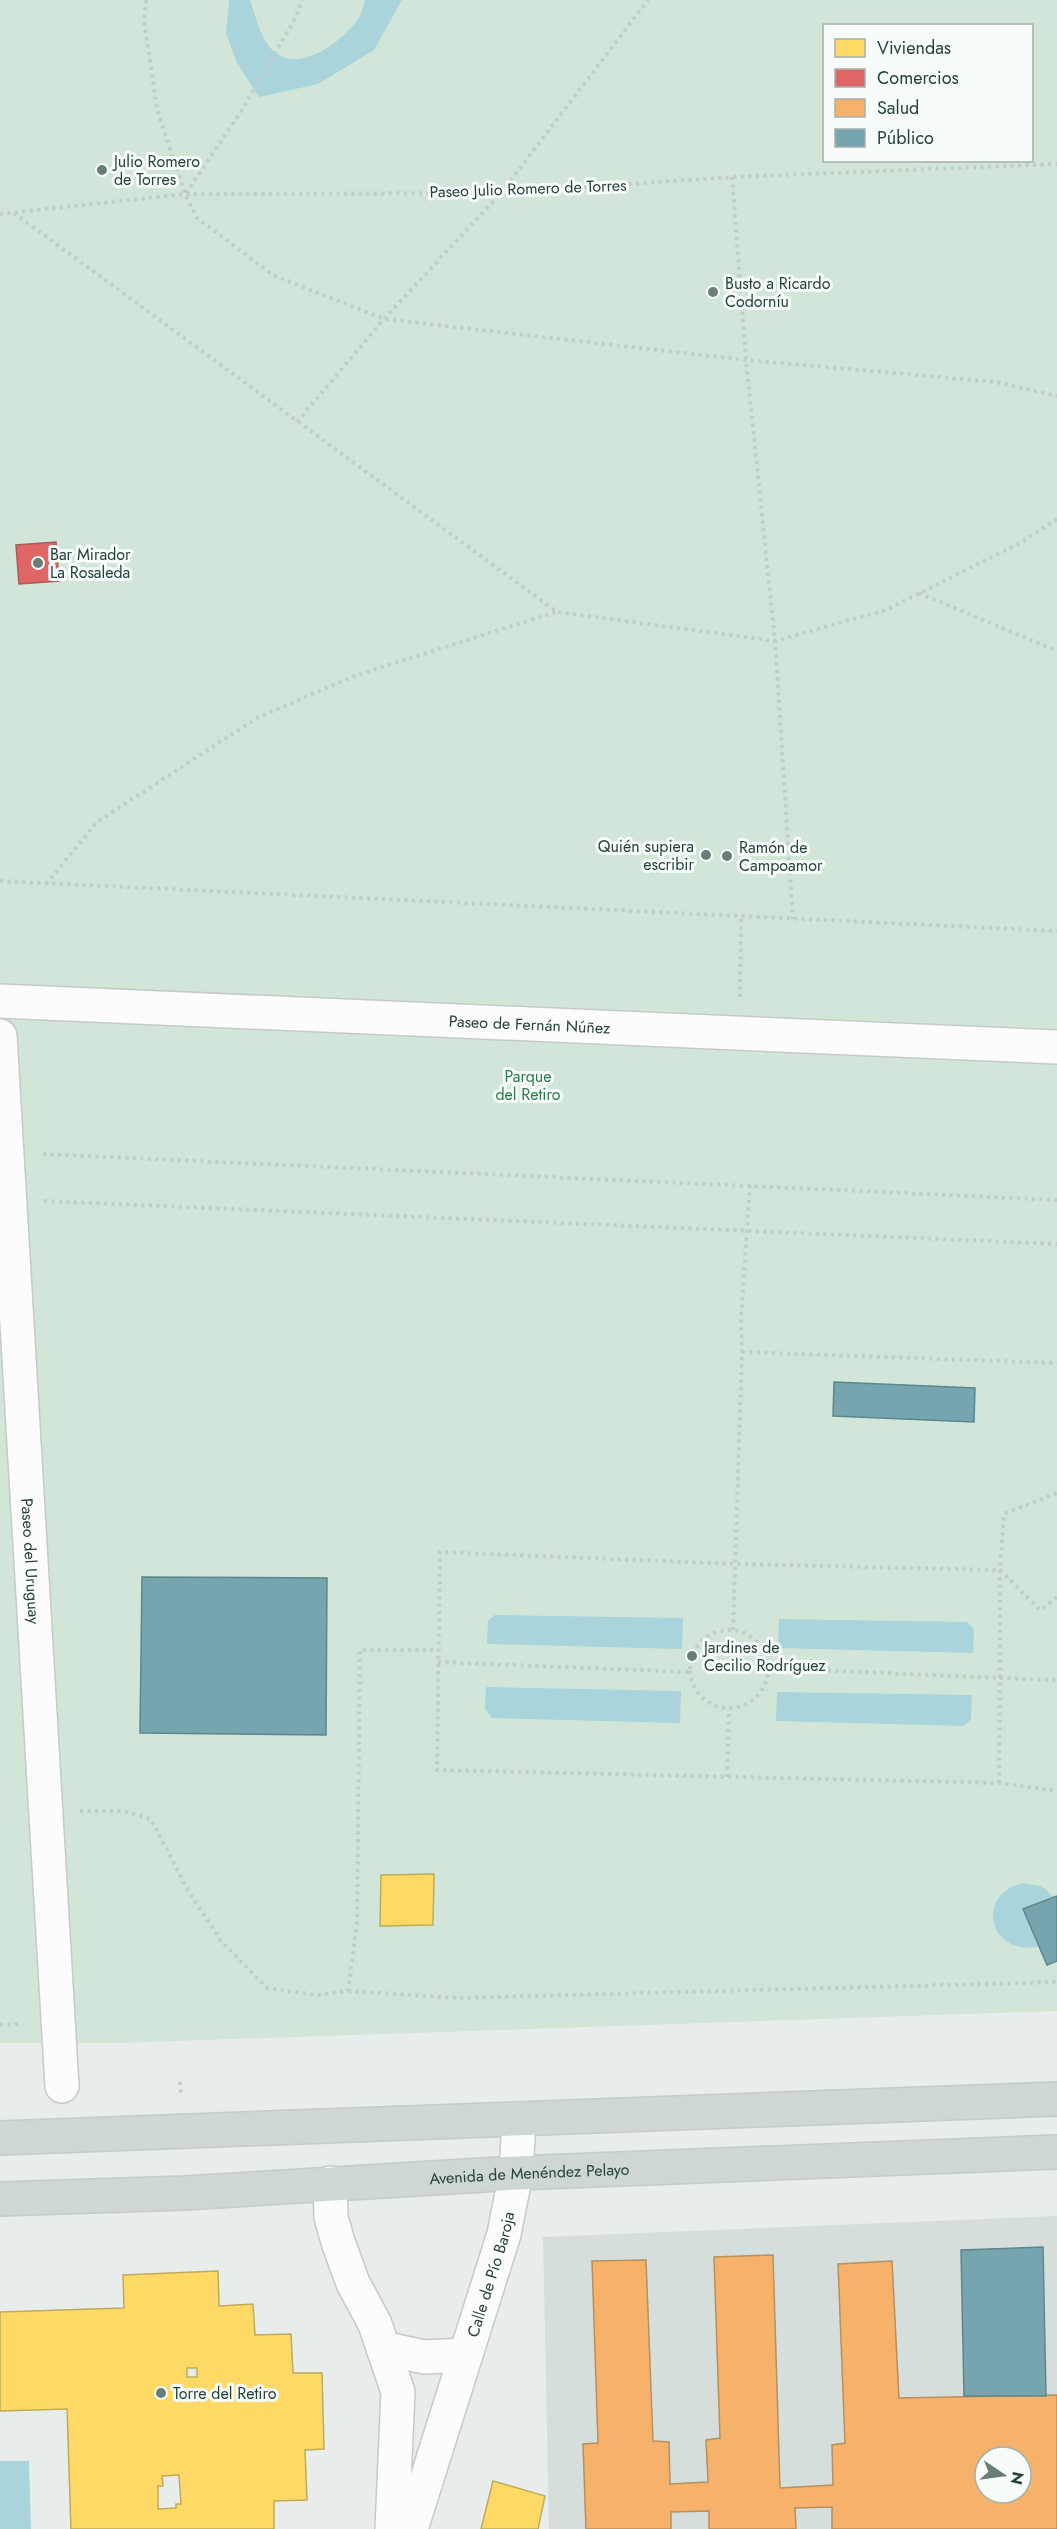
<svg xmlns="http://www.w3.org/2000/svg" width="1057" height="2529" font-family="Jost,sans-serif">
	<rect width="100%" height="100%" fill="#e8edeb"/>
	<path fill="#d6dedb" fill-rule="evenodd" d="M 1057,2216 L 1057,2529 L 549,2529 L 543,2237 ZM 985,2457 L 1021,2457 L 1021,2493 L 985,2493 Z"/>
	<path fill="#d1e6d8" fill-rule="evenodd" d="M 0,0 L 1057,0 L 1057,2011 L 120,2043 L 0,2043 ZM 824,26 L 1032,26 L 1032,160 L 824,160 Z"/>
	<path fill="#a9d4db" d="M 229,0 L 250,0 C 256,17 261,43 277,54 C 303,71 340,42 356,22 C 361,16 363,7 365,0 L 402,0 L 374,50 L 318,84 L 259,97 L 236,61 L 226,33 Z
		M 495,1615 L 683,1618 L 682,1649 L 487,1644 L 488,1621 Z
		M 779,1619 L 967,1622 L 974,1629 L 973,1653 L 778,1648 Z
		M 486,1687 L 681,1691 L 680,1723 L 492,1718 L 485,1709 Z
		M 777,1692 L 972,1695 L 971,1719 L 964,1726 L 776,1721 Z
		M 1022,1883 L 1041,1886 L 1054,1897 L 1023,1909 L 1038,1947 C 989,1955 975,1896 1022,1883 Z
		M 0,2461 L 29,2461 L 31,2529 L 0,2529 Z"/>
	<path fill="#ffd966" stroke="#bdac59" stroke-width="1.5" fill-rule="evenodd" d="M 434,1874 L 433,1925 L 380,1926 L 381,1875 Z
		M 218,2271 L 219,2306 L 253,2304 L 255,2335 L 291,2334 L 293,2373 L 322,2373 L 324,2449 L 305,2450 L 307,2500 L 274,2501 L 274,2529 L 71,2529 L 67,2409 L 0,2411 L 0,2312 L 124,2308 L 123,2275 ZM 187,2368 L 197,2368 L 197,2377 L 187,2377 ZM 179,2475 L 181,2504 L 176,2504 L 176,2508 L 158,2509 L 158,2486 L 163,2486 L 162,2476 Z
		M 493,2481 L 545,2496 L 538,2529 L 481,2529 Z"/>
	<path fill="#e06666" stroke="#a85b59" stroke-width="1.5" d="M 56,542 L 59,581 L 19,584 L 16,545 Z"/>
	<path fill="#f6b26b" stroke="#b7905c" stroke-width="1.5" fill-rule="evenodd" d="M 773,2255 L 780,2488 L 833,2485 L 832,2445 L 845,2443 L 838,2264 L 892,2261 L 899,2398 L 1057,2395 L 1057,2529 L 832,2529 L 832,2507 L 795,2508 L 796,2529 L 709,2529 L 709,2511 L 671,2512 L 671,2529 L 586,2529 L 583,2444 L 598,2443 L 592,2261 L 646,2260 L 653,2441 L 669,2442 L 670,2484 L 708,2482 L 706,2440 L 720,2438 L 714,2257 ZM 985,2457 L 1021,2457 L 1021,2493 L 985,2493 Z"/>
	<path fill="#76a5af" stroke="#5d878c" stroke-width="1.5" d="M 834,1382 L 975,1388 L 974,1422 L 833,1416 Z
		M 142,1577 L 327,1578 L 326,1735 L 140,1733 Z
		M 1057,1896 L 1057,1961 L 1047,1965 L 1023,1909 Z
		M 1043,2247 L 1046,2396 L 964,2396 L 961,2250 Z"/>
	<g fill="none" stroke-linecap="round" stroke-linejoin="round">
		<defs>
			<g id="minor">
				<path id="s1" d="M 0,1001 L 1057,1047"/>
				<path id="s2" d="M 0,1036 L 62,2086"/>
				<path d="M 330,2183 L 331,2217 L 338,2242 L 353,2283 L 375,2324 L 398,2392 L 392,2529"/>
				<path d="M 383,2348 L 424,2357 L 465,2355"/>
				<path id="s3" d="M 411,2529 L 504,2234 L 516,2173 L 519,2119"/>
			</g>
			<g id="major">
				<path d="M 0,2138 L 1057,2099"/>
				<path id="s4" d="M 0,2199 L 185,2193 L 516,2173 L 1057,2152"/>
			</g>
		</defs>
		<use href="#minor" stroke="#c5cac8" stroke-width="36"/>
		<use href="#major" stroke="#c3ccc9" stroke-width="36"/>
		<path stroke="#c3ccca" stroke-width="4" stroke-dasharray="3 4.5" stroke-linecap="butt" d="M 146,0 L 144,20 L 157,109 L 185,194 L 197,218 L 273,275 L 384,319 L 746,360 L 996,382 L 1057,396
			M 732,177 L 746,360 L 775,641 L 793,919
			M 186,193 L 242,110 L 296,17 L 302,0
			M 14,213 L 557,612 L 775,641 L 886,610 L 1022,542 L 1057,519
			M 0,214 L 185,194 L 501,193 L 732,177 L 1057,164
			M 297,422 L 384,319 L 501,193 L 648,0
			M 919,593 L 1057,651
			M 0,881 L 1057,931
			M 46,884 L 97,822 L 257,718 L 354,676 L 556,612
			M 740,997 L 741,917
			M 43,1154 L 1057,1200
			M 44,1201 L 1057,1244
			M 742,1352 L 1057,1363
			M 1057,1597 L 1040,1610 L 1000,1570 L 735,1564 L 440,1552 L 437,1770 L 999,1783 L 1057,1791
			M690 1669a39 39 0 1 1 78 0a39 39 0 1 1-78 0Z
			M 733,1630 L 742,1352 L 741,1320 L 750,1185
			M 438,1662 L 689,1672
			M 768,1668 L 1000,1678 L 1000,1570 L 1004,1514 L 1057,1493
			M 727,1777 L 729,1709
			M 999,1783 L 1000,1678 L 1057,1680
			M 80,1811 L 123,1811 L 151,1819 L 186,1887 L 221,1941 L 267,1988 L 316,1995 L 348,1991 L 357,1922 L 360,1650 L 438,1650
			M 348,1991 L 459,1998 L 1057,1982
			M 0,2025 L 23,2024
			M 180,2082 L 181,2097"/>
		<use href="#minor" stroke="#fcfcfc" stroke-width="33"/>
		<use href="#major" stroke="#cfd7d5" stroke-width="33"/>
	</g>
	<g fill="#697e78" stroke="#f7fbf9" stroke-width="2">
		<circle cx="102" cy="170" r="6"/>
		<circle cx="713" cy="292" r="6"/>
		<circle cx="38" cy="563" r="6"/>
		<circle cx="706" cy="855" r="6"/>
		<circle cx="727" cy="856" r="6"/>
		<circle cx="692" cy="1656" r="6"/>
		<circle cx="161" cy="2393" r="6"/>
	</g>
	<g text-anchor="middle" stroke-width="6" stroke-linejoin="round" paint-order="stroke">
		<g font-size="16" fill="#24423a" stroke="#f7fbf9" text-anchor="start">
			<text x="114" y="167">Julio Romero<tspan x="114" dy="18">de Torres</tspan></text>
			<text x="725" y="289">Busto a Ricardo<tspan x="725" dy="18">Codorníu</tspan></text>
			<text x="50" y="560">Bar Mirador<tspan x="50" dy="18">La Rosaleda</tspan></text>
			<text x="694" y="852" text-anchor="end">Quién supiera<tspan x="694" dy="18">escribir</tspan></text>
			<text x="739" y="853">Ramón de<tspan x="739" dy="18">Campoamor</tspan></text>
			<text x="704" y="1653">Jardines de<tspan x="704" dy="18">Cecilio Rodríguez</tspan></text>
			<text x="173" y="2399">Torre del Retiro</text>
		</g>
		<g font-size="16" fill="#24423a" stroke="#f7fbf9">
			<text transform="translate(528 188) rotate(-2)" y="6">Paseo Julio Romero de Torres</text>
			<text dy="6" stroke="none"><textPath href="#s1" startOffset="530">Paseo de Fernán Núñez</textPath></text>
			<text dy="6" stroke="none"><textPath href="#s2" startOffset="526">Paseo del Uruguay</textPath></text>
			<text dy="6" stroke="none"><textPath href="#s4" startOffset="530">Avenida de Menéndez Pelayo</textPath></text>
			<text dy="6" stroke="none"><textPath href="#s3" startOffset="267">Calle de Pío Baroja</textPath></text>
		</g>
		<g font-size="16" fill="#2d7a4b" stroke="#f7fbf9">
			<text x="528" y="1082">Parque<tspan x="528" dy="18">del Retiro</tspan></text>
		</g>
	</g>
	<rect x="823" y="24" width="210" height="138" fill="#f7fbf9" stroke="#a3b1ad" stroke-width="1.5"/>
	<rect x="835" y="39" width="30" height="18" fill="#ffd966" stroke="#a3b1ad" stroke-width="1.5"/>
	<text x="877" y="54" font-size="18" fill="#24423a">Viviendas</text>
	<rect x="835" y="69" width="30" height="18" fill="#e06666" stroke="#a3b1ad" stroke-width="1.5"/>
	<text x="877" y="84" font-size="18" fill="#24423a">Comercios</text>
	<rect x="835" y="99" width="30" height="18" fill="#f6b26b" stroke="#a3b1ad" stroke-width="1.5"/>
	<text x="877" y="114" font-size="18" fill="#24423a">Salud</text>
	<rect x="835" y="129" width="30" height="18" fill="#76a5af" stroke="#a3b1ad" stroke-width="1.5"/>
	<text x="877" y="144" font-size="18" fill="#24423a">Público</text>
	<g transform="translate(1003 2475) rotate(103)"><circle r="28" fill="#f7fbf9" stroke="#a3b1ad" stroke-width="1.5"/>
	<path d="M0-4.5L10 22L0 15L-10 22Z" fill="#697e78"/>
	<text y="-9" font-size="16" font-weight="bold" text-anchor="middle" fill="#24423a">N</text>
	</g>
</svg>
